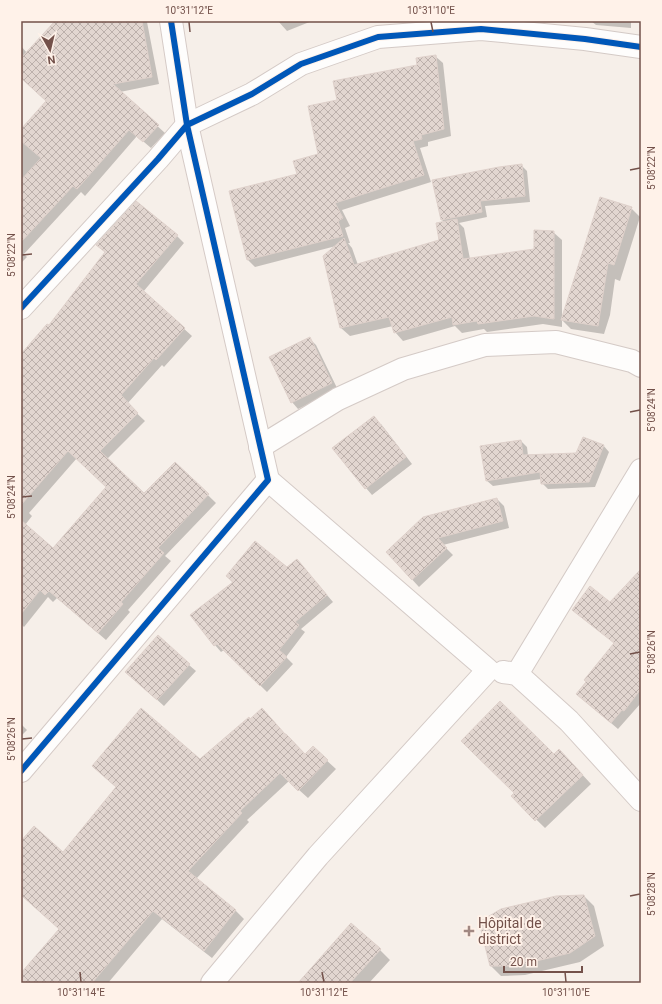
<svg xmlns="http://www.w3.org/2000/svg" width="662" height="1004" font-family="Roboto,sans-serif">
	<defs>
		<pattern id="building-cross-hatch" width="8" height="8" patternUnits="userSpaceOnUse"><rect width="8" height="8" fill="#e2d6d0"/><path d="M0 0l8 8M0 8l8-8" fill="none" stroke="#bcb0ab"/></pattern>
	</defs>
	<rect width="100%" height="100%" fill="#f6efe9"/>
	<path fill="#0003" fill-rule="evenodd" d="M 53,21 L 146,21 L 147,22 L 159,84 L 120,92 L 165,133 L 151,148 L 137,136 L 85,196 L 81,192 L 24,254 L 27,257 L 21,263 L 21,131 L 47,101 L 21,78 L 21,46 L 27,53 L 61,30 Z
		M 278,21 L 312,21 L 287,31 Z
		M 591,21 L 631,21 L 631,28 L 596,25 Z
		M 435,56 L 443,63 L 451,136 L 428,142 L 428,146 L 420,148 L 431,182 L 342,210 L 350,226 L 345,228 L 350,243 L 348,243 L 352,248 L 358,265 L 440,241 L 444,222 L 442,220 L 521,165 L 527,171 L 530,202 L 485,206 L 487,217 L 459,223 L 464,228 L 470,259 L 535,250 L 553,232 L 562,240 L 562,327 L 543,324 L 487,332 L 484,329 L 462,333 L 455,326 L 403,341 L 395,332 L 393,326 L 350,336 L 341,328 L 324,257 L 336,246 L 255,267 L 248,260 L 230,192 L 298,175 L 319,155 L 338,101 L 418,66 Z
		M 631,208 L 640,217 L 620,281 L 615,279 L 610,315 L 604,334 L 571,329 L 562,320 Z
		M 177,236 L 184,243 L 143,292 L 192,336 L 164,367 L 162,365 L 127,404 L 145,421 L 107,459 L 145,494 L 175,463 L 216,503 L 165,556 L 171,561 L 128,610 L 130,612 L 106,640 L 57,598 L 53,602 L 48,597 L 24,627 L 21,624 L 21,355 L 49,327 L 106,253 L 97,245 ZM 77,458 L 108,487 L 53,550 L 25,525 L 32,516 L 29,513 Z
		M 310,339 L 316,345 L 338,390 L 298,409 L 292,402 Z
		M 381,424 L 412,464 L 372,495 L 366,488 Z
		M 521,441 L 527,447 L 528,456 L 577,454 L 603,445 L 609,452 L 595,487 L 548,489 L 542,483 L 541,479 L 493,486 L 486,480 Z
		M 497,499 L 504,506 L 509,528 L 443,545 L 453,555 L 419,587 L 387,552 Z
		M 303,567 L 333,602 L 301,629 L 305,632 L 286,657 L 293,664 L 267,692 L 224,650 L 221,652 L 215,645 L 233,583 L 227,576 Z
		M 641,571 L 641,703 L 618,729 L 577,694 L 615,643 L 573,610 L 610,603 Z
		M 189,665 L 196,671 L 164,706 L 133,678 Z
		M 21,724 L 27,730 L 21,736 Z
		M 286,735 L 306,755 L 313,748 L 336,769 L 308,798 L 289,781 L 247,820 L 249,822 L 196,879 L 235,910 L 244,919 L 212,958 L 162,919 L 108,983 L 21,983 L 21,975 L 60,929 L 21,895 L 21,842 L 63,853 L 117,787 L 93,766 L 200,760 Z
		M 554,756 L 568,759 L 591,784 L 545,828 L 512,796 Z
		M 584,896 L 594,906 L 604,946 L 580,962 L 525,975 L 501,976 L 490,965 Z
		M 380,950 L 390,960 L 369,983 L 299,983 Z"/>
	<path fill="url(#building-cross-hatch)" stroke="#dfd1cb" d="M 55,21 L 142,21 L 152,77 L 113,84 L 159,125 L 143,142 L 129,130 L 77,189 L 73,186 L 21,242 L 21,180 L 41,158 L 21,141 L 21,129 L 46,101 L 21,78 L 21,58 Z
		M 436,55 L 444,129 L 421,135 L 422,139 L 413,141 L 424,175 L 335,203 L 343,218 L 338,221 L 343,236 L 247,260 L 229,191 L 297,174 L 293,161 L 318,154 L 308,106 L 337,100 L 333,81 L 417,65 L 416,58 Z
		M 522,164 L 525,196 L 480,201 L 482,212 L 441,220 L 432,180 L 499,167 Z
		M 600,197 L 632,207 L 614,265 L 608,263 L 598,326 L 561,320 Z
		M 136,201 L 178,235 L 136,284 L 185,328 L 156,360 L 154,358 L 121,395 L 138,413 L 100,451 L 144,493 L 175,462 L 209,494 L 158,548 L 164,553 L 121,602 L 123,604 L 98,633 L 49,591 L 45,595 L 40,590 L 21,614 L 21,520 L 53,548 L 106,487 L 68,451 L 21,505 L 21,354 L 47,324 L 49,325 L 105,252 L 96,245 Z
		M 457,219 L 463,259 L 534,249 L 534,230 L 554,231 L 554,319 L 534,316 L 478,324 L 477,321 L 453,325 L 452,317 L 394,333 L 389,317 L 340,328 L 323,256 L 344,238 L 354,265 L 439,240 L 436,223 Z
		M 310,337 L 332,383 L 291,403 L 269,357 Z
		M 374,416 L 406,457 L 365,489 L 332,448 Z
		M 583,437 L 604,445 L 589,482 L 541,484 L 540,472 L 486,481 L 480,446 L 521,440 L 523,455 L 576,453 Z
		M 497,498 L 503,521 L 438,538 L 447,548 L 412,580 L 386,552 L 423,517 Z
		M 255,541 L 287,567 L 297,559 L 327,595 L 295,622 L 299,625 L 279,650 L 287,657 L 260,686 L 217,644 L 214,646 L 190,615 L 233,582 L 226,576 Z
		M 641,569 L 641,689 L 624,711 L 622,710 L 611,723 L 576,694 L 586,682 L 584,680 L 614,643 L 572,610 L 590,586 L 610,602 Z
		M 158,635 L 190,664 L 157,700 L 125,672 Z
		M 500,701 L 554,754 L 559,749 L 583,775 L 535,821 L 511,796 L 514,793 L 461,741 Z
		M 141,708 L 200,759 L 249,717 L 250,719 L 262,708 L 285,734 L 286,734 L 305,754 L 313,746 L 328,760 L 298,791 L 280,773 L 240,811 L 242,813 L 188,871 L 236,910 L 204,951 L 153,911 L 92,983 L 21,983 L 21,973 L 59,929 L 21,895 L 21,841 L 34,826 L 63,852 L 116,787 L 92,766 Z
		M 584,895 L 595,936 L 570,953 L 515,966 L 490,966 L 479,922 L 501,909 L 556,896 Z
		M 351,923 L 381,949 L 350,983 L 298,983 Z"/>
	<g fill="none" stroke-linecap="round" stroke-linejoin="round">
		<defs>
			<path id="street" d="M 21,308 L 158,159 L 187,125 L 252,94 L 301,64 L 378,37 L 481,29 L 585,39 L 641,47
				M 260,447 L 338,399 L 403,369 L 485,345 L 556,342 L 632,361 L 641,366
				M 268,480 L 488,670
				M 503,672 L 517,674 L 569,721 L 641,800
				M 517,674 L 641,470
				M 212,983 L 318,856 L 488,670"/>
			<path id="secondary" d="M 21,771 L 268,480 L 187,125 L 171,21"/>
		</defs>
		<use href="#street" stroke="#d4cac6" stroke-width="24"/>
		<use href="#secondary" stroke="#d5cac6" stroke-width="24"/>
		<use href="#street" stroke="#fefdfc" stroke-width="22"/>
		<use href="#secondary" stroke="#fefdfc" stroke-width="22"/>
		<defs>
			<path id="cycleway" d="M 21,308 L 158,159 L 187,125 L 252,94 L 301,64 L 378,37 L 481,29 L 585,39 L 641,47
				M 21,771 L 268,480 L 187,125 L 171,21"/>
		</defs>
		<use href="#cycleway" stroke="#fff2e9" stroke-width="8"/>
		<use href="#cycleway" stroke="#0057b8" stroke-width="6"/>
	</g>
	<path fill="none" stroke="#73514a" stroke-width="1.5" d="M 189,22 L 190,32M 431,22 L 433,32M 630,170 L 640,168M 22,255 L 32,254M 630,412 L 640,410M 22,497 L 32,496M 630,654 L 640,652M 22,739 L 32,738M 630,896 L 640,894M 80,972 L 81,982M 322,972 L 324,982M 565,972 L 566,982"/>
	<path fill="#a18882" stroke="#fff2e9" stroke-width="1.5" d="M467 925h4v4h4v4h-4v4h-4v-4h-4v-4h4z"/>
	<g text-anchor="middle" stroke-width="4" stroke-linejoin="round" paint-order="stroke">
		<g font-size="14" fill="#73514a" stroke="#fff2e9" text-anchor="start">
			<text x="478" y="928">Hôpital de<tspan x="478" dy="16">district</tspan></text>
		</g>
	</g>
	<rect width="662" height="1004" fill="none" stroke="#fff2e9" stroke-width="44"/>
	<g transform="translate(50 50) rotate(172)" stroke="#fff2e9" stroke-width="3" paint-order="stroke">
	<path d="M0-3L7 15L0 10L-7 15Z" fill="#73514a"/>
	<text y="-6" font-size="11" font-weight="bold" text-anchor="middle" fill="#73514a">N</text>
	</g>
	<path d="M504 966v6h78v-6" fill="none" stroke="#73514a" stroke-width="2"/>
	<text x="510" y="966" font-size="12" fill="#73514a" stroke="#fff2e9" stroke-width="3" paint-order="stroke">20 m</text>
	<rect x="22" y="22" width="618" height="960" fill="none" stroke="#73514a" stroke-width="1.5"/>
	<g font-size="10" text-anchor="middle" fill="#73514a">
		<text x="189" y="14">10°31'12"E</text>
		<text x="431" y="14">10°31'10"E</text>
		<text transform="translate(651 168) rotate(-90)" y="4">5°08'22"N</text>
		<text transform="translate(11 255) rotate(-90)" y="4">5°08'22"N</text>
		<text transform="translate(651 410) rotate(-90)" y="4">5°08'24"N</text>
		<text transform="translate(11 497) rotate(-90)" y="4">5°08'24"N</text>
		<text transform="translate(651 652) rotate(-90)" y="4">5°08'26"N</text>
		<text transform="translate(11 739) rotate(-90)" y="4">5°08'26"N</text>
		<text transform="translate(651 894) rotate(-90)" y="4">5°08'28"N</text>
		<text x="81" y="996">10°31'14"E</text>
		<text x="324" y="996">10°31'12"E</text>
		<text x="566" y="996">10°31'10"E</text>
	</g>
</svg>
